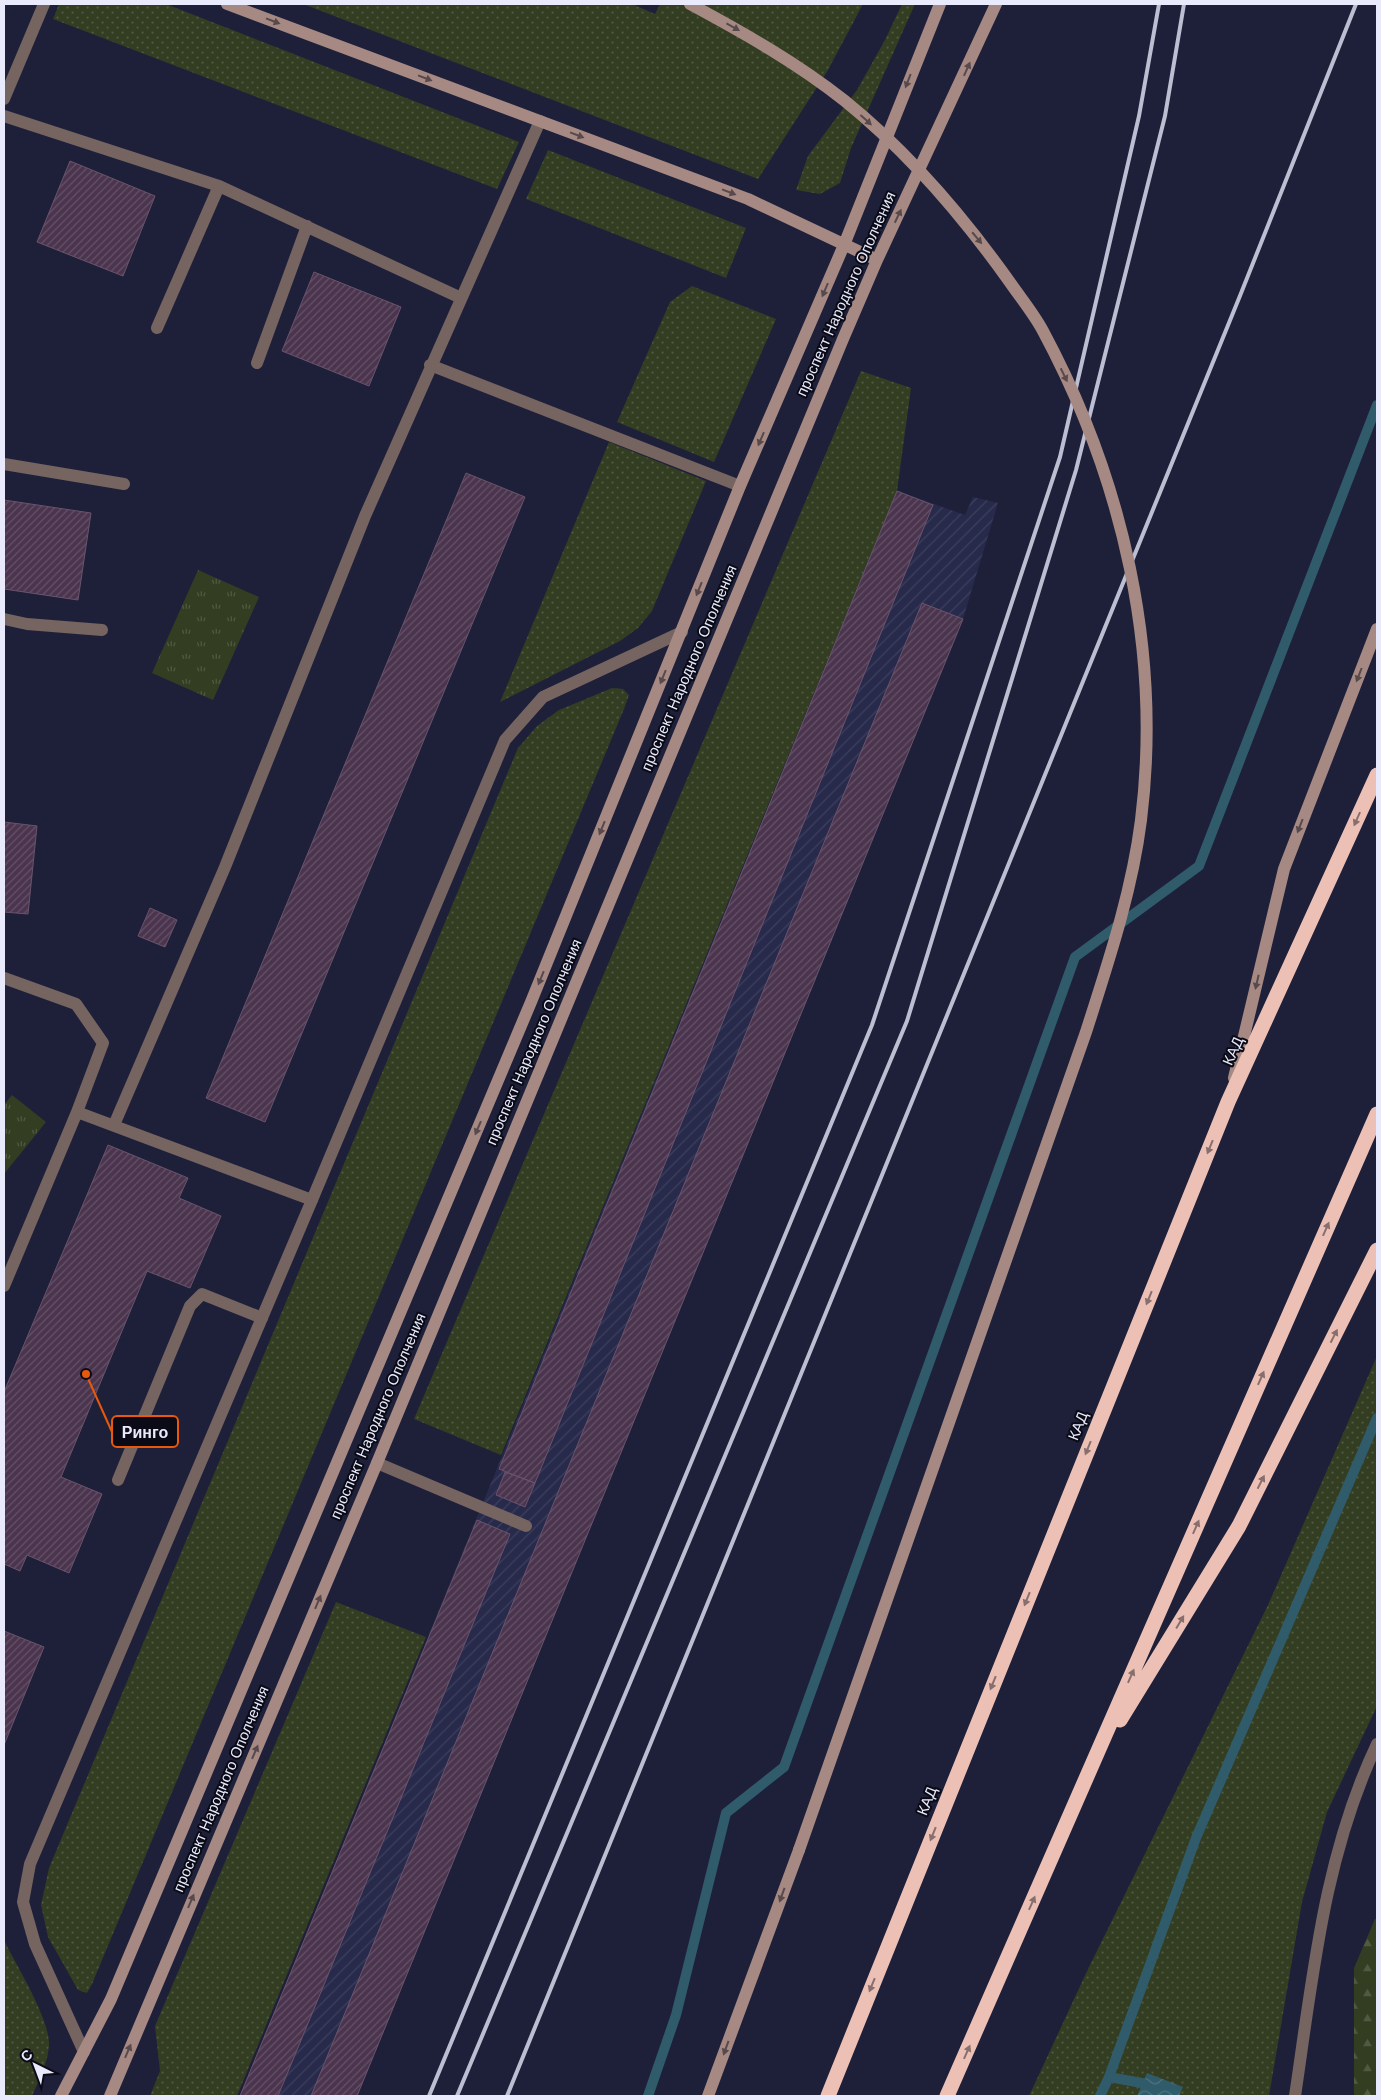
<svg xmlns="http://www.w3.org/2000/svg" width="1381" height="2100" font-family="Arial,sans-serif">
	<defs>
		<pattern id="industrial-furrows" width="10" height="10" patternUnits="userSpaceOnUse" patternTransform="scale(1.25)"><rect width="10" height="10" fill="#272a4a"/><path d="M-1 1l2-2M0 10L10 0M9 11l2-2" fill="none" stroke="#3c3f5c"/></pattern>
		<pattern id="grass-dots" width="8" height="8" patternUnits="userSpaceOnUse" patternTransform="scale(1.25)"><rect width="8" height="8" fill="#333d21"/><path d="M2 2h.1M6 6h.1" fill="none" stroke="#515942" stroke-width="1.8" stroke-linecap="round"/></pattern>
		<pattern id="forest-firs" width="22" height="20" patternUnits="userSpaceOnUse" patternTransform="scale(1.25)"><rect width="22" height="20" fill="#333d21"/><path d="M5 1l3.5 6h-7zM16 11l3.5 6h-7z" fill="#515942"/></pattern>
		<pattern id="park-tufts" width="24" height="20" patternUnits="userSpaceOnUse" patternTransform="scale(1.25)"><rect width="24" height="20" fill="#333d21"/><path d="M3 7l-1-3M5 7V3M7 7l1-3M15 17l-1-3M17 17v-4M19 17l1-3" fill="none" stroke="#515942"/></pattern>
		<pattern id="water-waves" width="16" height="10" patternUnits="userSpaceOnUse" patternTransform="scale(1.25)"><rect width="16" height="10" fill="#305b6a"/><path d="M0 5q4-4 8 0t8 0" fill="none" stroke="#4e7380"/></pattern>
		<pattern id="building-hatch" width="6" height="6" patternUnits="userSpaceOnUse" patternTransform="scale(1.25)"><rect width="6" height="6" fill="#4b344e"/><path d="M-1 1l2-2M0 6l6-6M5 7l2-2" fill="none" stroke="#655268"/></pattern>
	</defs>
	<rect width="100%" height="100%" fill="#1e203a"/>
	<path fill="url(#industrial-furrows)" d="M 897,491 L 965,515 L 973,497 L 998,503 L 963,619 L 357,2096 L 240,2096 Z"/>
	<path fill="url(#grass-dots)" d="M 59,4 L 166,4 L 519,142 L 497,189 L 53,19 Z
		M 303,4 L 632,4 L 655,14 L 660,4 L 863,4 L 828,70 L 758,179 Z
		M 902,4 L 915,4 L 851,148 L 840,183 L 820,194 L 796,190 L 808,156 L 857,90 L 885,40 Z
		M 548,150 L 746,228 L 726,278 L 526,199 Z
		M 692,286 L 776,319 L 714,462 L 617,422 L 670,302 Z
		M 861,371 L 911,388 L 897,491 L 501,1455 L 414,1419 Z
		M 609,442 L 706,481 L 652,611 L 638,628 L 620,641 L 500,702 Z
		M 612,688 L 623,689 L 629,695 L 624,709 L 92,1984 L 87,1993 L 78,1990 L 48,1937 L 41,1905 L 49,1868 L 518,748 L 537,726 L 559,710 Z
		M 1377,1356 L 1377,1706 L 1327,1812 L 1302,1902 L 1269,2096 L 1029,2096 L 1089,1967 L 1268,1605 Z
		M 336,1602 L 426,1637 L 237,2096 L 150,2096 L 160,2071 L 155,2026 Z
		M 4,1940 C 16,1965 50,2019 49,2045 C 48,2063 39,2080 32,2096 L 4,2096 Z"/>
	<path fill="url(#forest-firs)" d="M 1375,1919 L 1377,1919 L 1377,2096 L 1354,2096 L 1354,1968 Z"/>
	<path fill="url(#park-tufts)" d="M 198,570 L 259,597 L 213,700 L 152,673 Z
		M 12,1095 L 46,1122 L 4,1174 L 4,1105 Z"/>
	<path fill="url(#water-waves)" d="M 1147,2073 L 1183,2087 L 1179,2096 L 1137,2096 Z"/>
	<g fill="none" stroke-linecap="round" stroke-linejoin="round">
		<path stroke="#305b6a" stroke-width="10" d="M 1109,2077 L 1142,2083
			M 648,2096 L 676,2015 L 726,1813 L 784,1767 L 1075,957 L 1199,866 L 1377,405
			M 1100,2096 L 1109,2077 L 1196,1838 L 1377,1418"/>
	</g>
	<path fill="url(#building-hatch)" stroke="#6a536d" d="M 70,161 L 155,196 L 123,276 L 37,242 Z
		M 314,272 L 401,307 L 369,386 L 282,351 Z
		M 466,473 L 525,497 L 265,1122 L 206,1098 Z
		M 897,491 L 933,505 L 535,1483 L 499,1469 Z
		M 4,500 L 91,513 L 78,600 L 4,589 Z
		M 922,603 L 963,619 L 357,2096 L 311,2096 Z
		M 4,822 L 37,826 L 28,914 L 4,912 Z
		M 150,908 L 177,920 L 165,947 L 138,936 Z
		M 108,1145 L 188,1178 L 179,1198 L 221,1216 L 190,1288 L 147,1271 L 61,1477 L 102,1494 L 69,1573 L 27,1555 L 20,1571 L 4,1564 L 4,1392 Z
		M 505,1472 L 535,1483 L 525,1507 L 496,1495 Z
		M 477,1520 L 510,1534 L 278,2096 L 240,2096 Z
		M 4,1631 L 44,1647 L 4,1745 Z"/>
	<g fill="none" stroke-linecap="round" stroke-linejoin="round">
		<path stroke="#766460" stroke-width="12" d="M 4,99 L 44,4
			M 4,116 L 219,186 L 461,298
			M 157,328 L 219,186
			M 257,363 L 307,226
			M 430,365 L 740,486
			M 4,464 L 124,484
			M 4,619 L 27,624 L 102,630
			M 4,978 L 76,1004 L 103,1043 L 77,1112 L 312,1200
			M 114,1125 L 225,867 L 365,516 L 540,121
			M 4,1286 L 77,1112
			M 377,1463 L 526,1526
			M 118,1480 L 190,1306 L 202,1294 L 262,1318
			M 1295,2096 C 1313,1975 1324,1856 1377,1744"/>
		<path stroke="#766460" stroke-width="12" d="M 84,2052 L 35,1944 L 23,1902 L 30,1864 L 312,1200 L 505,740 L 543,697 L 682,632"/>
		<path stroke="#a68983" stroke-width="12" d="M 227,4 L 748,199 L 877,260
			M 1234,1078 L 1284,869 L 1377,629
			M 61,2096 L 111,1999 L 531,1002 L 740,486 L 844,245 L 940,4
			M 110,2096 L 377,1463 L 843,339 L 877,260 L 996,4
			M 708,2096 L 799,1850"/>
		<path stroke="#edc0b6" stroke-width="15" d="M 1120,1720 L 1239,1526 L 1377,1250
			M 828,2096 L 1228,1102 L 1377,775
			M 947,2096 L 1377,1114"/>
		<path stroke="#bcbed2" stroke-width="4" d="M 429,2096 L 872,1025 L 1060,457 L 1139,116 L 1159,4
			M 457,2096 L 907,1021 L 1076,470 L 1165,116 L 1184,4
			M 507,2096 C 794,1401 1079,704 1356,4"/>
		<path stroke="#a68983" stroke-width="12" d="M 690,4 C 744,33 797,63 845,101 C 908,152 962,215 1009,281 C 1020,297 1034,314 1043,331 C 1123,480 1162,651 1141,820 C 1132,892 1108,963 1086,1032 L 799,1850"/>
	</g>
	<defs><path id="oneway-solid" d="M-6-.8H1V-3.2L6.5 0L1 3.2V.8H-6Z" transform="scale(1.25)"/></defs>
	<g fill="#584a4c">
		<use href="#oneway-solid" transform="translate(273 21) rotate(21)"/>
		<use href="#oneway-solid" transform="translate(733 27) rotate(29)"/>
		<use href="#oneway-solid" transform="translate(967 69) rotate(-66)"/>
		<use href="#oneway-solid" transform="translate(425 78) rotate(21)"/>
		<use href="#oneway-solid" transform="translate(908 81) rotate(111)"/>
		<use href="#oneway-solid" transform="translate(866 120) rotate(42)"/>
		<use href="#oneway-solid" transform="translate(577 135) rotate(21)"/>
		<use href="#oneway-solid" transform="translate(729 192) rotate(21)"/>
		<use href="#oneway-solid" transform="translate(898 216) rotate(-65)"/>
		<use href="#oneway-solid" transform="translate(977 238) rotate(50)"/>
		<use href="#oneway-solid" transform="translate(825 290) rotate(113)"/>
		<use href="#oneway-solid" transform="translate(1064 375) rotate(64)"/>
		<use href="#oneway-solid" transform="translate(761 439) rotate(113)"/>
		<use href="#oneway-solid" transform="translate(699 589) rotate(112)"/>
		<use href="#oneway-solid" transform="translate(1359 675) rotate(111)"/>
		<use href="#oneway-solid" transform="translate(663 677) rotate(112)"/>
		<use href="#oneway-solid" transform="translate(1300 826) rotate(111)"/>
		<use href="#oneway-solid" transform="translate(602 828) rotate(112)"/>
		<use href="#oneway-solid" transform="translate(541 978) rotate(112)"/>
		<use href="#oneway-solid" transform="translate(1257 982) rotate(103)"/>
		<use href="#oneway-solid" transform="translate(478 1128) rotate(113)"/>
		<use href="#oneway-solid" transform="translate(318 1602) rotate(-67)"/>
		<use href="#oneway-solid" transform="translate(255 1752) rotate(-67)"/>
		<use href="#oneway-solid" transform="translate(782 1895) rotate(110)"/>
		<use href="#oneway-solid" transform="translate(191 1901) rotate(-67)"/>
		<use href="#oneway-solid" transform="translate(726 2048) rotate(110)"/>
		<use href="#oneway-solid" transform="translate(128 2051) rotate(-67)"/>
	</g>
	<g fill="#876f6e">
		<use href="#oneway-solid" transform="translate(1357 819) rotate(114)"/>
		<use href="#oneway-solid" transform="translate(1210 1147) rotate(112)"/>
		<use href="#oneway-solid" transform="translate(1326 1229) rotate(-66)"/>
		<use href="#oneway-solid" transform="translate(1149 1298) rotate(112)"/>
		<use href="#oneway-solid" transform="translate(1334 1336) rotate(-63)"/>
		<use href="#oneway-solid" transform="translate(1261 1378) rotate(-66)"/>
		<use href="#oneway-solid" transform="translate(1088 1448) rotate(112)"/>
		<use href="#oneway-solid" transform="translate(1261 1482) rotate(-63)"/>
		<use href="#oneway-solid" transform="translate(1196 1527) rotate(-66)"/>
		<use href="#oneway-solid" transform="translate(1027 1599) rotate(112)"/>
		<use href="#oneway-solid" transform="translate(1180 1622) rotate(-59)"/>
		<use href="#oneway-solid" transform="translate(1131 1676) rotate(-66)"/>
		<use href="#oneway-solid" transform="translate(993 1683) rotate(112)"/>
		<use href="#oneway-solid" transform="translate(933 1834) rotate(112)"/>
		<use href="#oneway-solid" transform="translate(1032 1903) rotate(-66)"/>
		<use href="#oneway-solid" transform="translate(872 1985) rotate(112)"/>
		<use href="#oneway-solid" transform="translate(967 2052) rotate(-66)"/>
	</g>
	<g text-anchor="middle" stroke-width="4" stroke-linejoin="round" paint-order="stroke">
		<g font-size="15" fill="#e9ebfd" stroke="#0a0b16">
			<text transform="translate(846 294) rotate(-66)" y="5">проспект Народного Ополчения</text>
			<text transform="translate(689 668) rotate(-67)" y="5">проспект Народного Ополчения</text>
			<text transform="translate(534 1042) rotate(-67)" y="5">проспект Народного Ополчения</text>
			<text transform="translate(1233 1051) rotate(-66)" y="5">КАД</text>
			<text transform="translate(378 1416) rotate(-67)" y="5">проспект Народного Ополчения</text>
			<text transform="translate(1078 1426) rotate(-68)" y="5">КАД</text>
			<text transform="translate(221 1789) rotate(-67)" y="5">проспект Народного Ополчения</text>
			<text transform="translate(927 1801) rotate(-68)" y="5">КАД</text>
		</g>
	</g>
	<path fill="none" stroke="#e8590c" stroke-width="2" d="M86 1374L112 1432"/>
	<circle fill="#e8590c" stroke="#0a0b16" stroke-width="2" cx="86" cy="1374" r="5"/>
	<rect fill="#0a0b16" stroke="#e8590c" stroke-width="2" x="112" y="1416" width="66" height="31" rx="5"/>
	<g font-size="16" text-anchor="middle" font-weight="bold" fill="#e9ebfd">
		<text x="145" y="1438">Ринго</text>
	</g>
	<rect width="1381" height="2100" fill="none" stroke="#e9ebfd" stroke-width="10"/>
	<g transform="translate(35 2065) rotate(318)" stroke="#0a0b16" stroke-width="4" paint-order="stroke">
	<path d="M0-4L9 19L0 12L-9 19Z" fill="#e9ebfd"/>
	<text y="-8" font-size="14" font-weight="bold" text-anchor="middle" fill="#e9ebfd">С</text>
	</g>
</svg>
